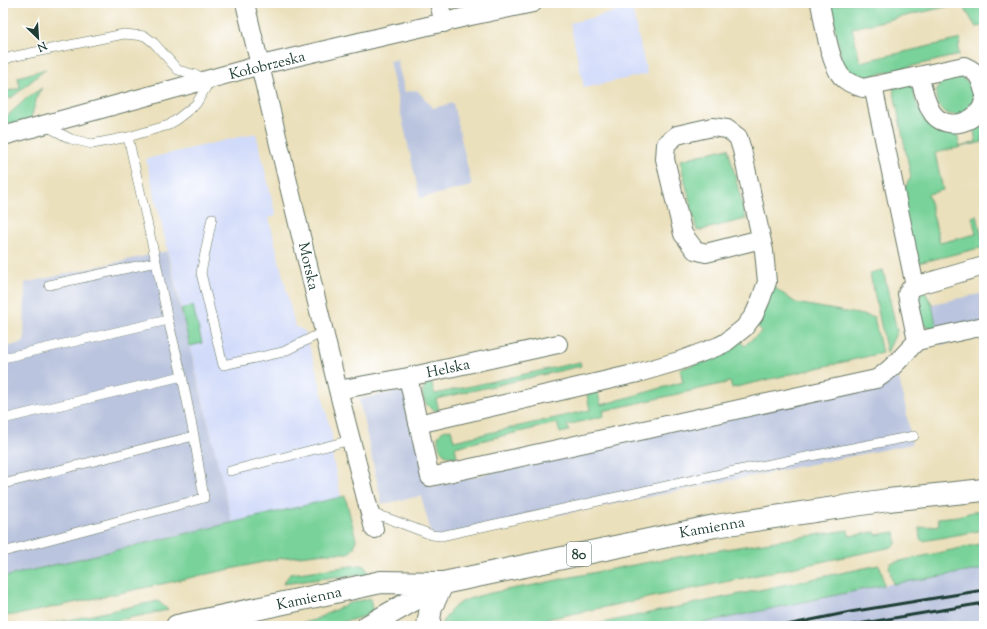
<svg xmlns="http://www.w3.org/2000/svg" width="987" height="629" font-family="'Sorts Mill Goudy',serif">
	<rect width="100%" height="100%" fill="#fff"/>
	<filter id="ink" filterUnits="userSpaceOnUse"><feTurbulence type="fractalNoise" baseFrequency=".025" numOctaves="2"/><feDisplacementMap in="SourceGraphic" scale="8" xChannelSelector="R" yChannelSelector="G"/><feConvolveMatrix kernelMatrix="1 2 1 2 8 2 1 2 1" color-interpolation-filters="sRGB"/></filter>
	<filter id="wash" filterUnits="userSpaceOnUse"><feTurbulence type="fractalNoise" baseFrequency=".012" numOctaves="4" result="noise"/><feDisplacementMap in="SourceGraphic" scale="16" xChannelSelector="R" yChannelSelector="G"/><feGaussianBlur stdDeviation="0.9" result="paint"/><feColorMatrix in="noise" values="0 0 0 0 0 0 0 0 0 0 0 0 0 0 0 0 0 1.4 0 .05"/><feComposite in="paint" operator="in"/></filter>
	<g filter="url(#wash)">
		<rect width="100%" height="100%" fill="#ebe0bc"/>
		<path fill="#d0daf9" d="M 632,8 L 647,74 L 584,88 L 570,23 Z
			M 256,133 L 276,216 L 269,218 L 295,326 L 305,331 L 317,373 L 332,435 L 333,460 L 341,497 L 232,523 L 146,159 Z"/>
		<path fill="#bac4de" d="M 397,60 L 405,92 L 417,90 L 433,108 L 453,103 L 472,186 L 420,198 L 389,61 Z
			M 167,251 L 232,523 L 3,577 L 3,348 L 24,342 L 25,283 Z
			M 984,293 L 984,336 L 941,345 L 932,304 Z
			M 899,378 L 905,405 L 912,444 L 433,540 L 421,496 L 382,504 L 359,399 L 407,389 L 430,487 Z
			M 984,569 L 984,626 L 688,626 L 889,584 Z"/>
		<path fill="#78d299" stroke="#4c8866" d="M 848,3 L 949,3 L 950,6 L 852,28 L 860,62 L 961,39 L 958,49 L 959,55 L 858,79 C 855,77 850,75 847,72 C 840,63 834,19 831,6 Z
			M 961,3 L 984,3 L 984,26 L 976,27 Z
			M 46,69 L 10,99 L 4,92 L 20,88 L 18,77 Z
			M936 96a19 19 0 1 1 38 0a19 19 0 1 1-38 0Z
			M 913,84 C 913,100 920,112 929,124 L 938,124 L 956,130 L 960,147 L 976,142 L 973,126 L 984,116 L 984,134 L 982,135 L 983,142 L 935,153 L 943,190 L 928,194 L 940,243 L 976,234 L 972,217 L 977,215 L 984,247 L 914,264 L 900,196 L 911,177 L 893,88 Z
			M 42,88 L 38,94 L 31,118 L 26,120 L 3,127 L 3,120 L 28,97 Z
			M 728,148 L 746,219 L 697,231 L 680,160 Z
			M 883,270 L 897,331 L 887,353 L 870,273 Z
			M 771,285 L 796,303 L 874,317 L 882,353 L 732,388 L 730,382 L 603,411 L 604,416 L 567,425 L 569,431 L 560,433 L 557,423 L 455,447 L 457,457 C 444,458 437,449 438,437 C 441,431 444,430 451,429 L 454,441 L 590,410 L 587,395 L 597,390 L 601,405 L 683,382 L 680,369 L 708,360 L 723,354 L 740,340 L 744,346 L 762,331 L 754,323 Z
			M 925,292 L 932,304 L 937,330 L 932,329 L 919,322 L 911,304 L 917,294 Z
			M 193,306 L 202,343 L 190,346 L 181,309 Z
			M 580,362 L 581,366 L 436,399 L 439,411 C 423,410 416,388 431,381 L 435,394 Z
			M 345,496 L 356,539 L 354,548 L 349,553 L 325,553 L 282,558 L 22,614 L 3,616 L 3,577 Z
			M 984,509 L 984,530 L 923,541 L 920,539 L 919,528 L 939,525 L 938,518 L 958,516 Z
			M 848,530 L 849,536 L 875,532 L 876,535 L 895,532 L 896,544 L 892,547 L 514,626 L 455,626 L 454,623 L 441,625 C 445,618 451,609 458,604 C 471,595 517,588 534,585 C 638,562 743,546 848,530 Z
			M 984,543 L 984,569 L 893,584 L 889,567 L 891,563 Z
			M 360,565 L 365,566 L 369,575 L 334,577 L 283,584 L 290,574 Z
			M 879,565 L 881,569 L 884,585 L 688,626 L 587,626 Z
			M 370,598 L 373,614 L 328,626 L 290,626 L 314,620 L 347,604 Z
			M 158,601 L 168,610 L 89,626 L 40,626 Z"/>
	</g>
	<g filter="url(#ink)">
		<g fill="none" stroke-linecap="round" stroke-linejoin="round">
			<defs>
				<path id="lane" d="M 3,61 L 11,57 L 124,34 L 145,36 L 154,43 L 178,70 L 211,79 L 196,104 L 181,116 L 169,125 L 128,137 L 92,144 L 71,139 L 46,126
					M 128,137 L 156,262
					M 212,218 L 201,273 L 223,365 L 283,352 L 317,335 L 325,333
					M 49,285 L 156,262 L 168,320
					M 3,358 L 168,320 L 182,376
					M 3,419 L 182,376 L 194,436
					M 230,471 L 351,440
					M 3,484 L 194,436 L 204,498 L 3,552
					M 370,513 L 387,518 L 432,535 L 441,536 L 734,471 L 914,436"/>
				<path id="street" d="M 245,3 L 338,390 L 374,529
					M 439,3 L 444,23
					M 820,3 C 824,22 829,61 841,76 C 847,83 855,85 863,88 L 964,66 C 978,72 980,77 984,92
					M 919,76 C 923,88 925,103 933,114 C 947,132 980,123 984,100
					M 873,86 L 915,286
					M 3,136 L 261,65 L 466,17 L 533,3
					M 917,341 L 984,326
					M 408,377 L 430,477 L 876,379 C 891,371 904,354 917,341 L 907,294 L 910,289 L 915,286 L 984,266
					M 338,390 L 408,377 L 558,344
					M 418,424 L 638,373 L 679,361 L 719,346 L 725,343 L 744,328 L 754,315 L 761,299 L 767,282 L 764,251 L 742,150 L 738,137 L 727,129 L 712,127 L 677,135 L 666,144 L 665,159 L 683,234 L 695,250 L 706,253 L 761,239"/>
				<path id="secondary" d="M 428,626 L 431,607 L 443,583"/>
				<path id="primary" d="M 177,626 L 381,582 L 443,583 L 715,526 L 888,500 L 984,490
					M 368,626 L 443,583"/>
			</defs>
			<use href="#lane" stroke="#667664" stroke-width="10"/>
			<use href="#street" stroke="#667664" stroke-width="20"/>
			<use href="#secondary" stroke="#667664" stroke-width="24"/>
			<use href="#primary" stroke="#667664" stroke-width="24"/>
			<use href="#lane" stroke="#fff" stroke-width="9"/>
			<use href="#street" stroke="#fff" stroke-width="18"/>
			<use href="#secondary" stroke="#fff" stroke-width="22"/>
			<use href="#primary" stroke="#fff" stroke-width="22"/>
			<path stroke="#1f3d34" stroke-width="3" d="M 782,626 L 850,612 L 984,590
				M 846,626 L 984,603"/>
		</g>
	</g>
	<g text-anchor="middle" stroke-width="4" stroke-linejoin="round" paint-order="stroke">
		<rect fill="#fff" stroke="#627771" stroke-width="1" x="567" y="542" width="24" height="24" rx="3"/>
		<g font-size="14" font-weight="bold" fill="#1f3d34">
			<text x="579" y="559">80</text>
		</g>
		<g font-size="15" fill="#1f3d34" stroke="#fff">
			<text transform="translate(267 65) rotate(-14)" y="5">Kołobrzeska</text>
			<text transform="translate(309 266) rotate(77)" y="5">Morska</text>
			<text transform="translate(448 368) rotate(-12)" y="5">Helska</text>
			<text transform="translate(712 527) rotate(-10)" y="5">Kamienna</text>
			<text transform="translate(309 598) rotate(-12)" y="5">Kamienna</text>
		</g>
	</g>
	<rect width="987" height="629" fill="none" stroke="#fff" stroke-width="16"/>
	<g transform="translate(38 38) rotate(155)" stroke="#ffffff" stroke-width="3" paint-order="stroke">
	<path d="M0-3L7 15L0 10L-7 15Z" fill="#1f3d34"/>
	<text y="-6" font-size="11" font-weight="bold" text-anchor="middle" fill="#1f3d34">N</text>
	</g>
</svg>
